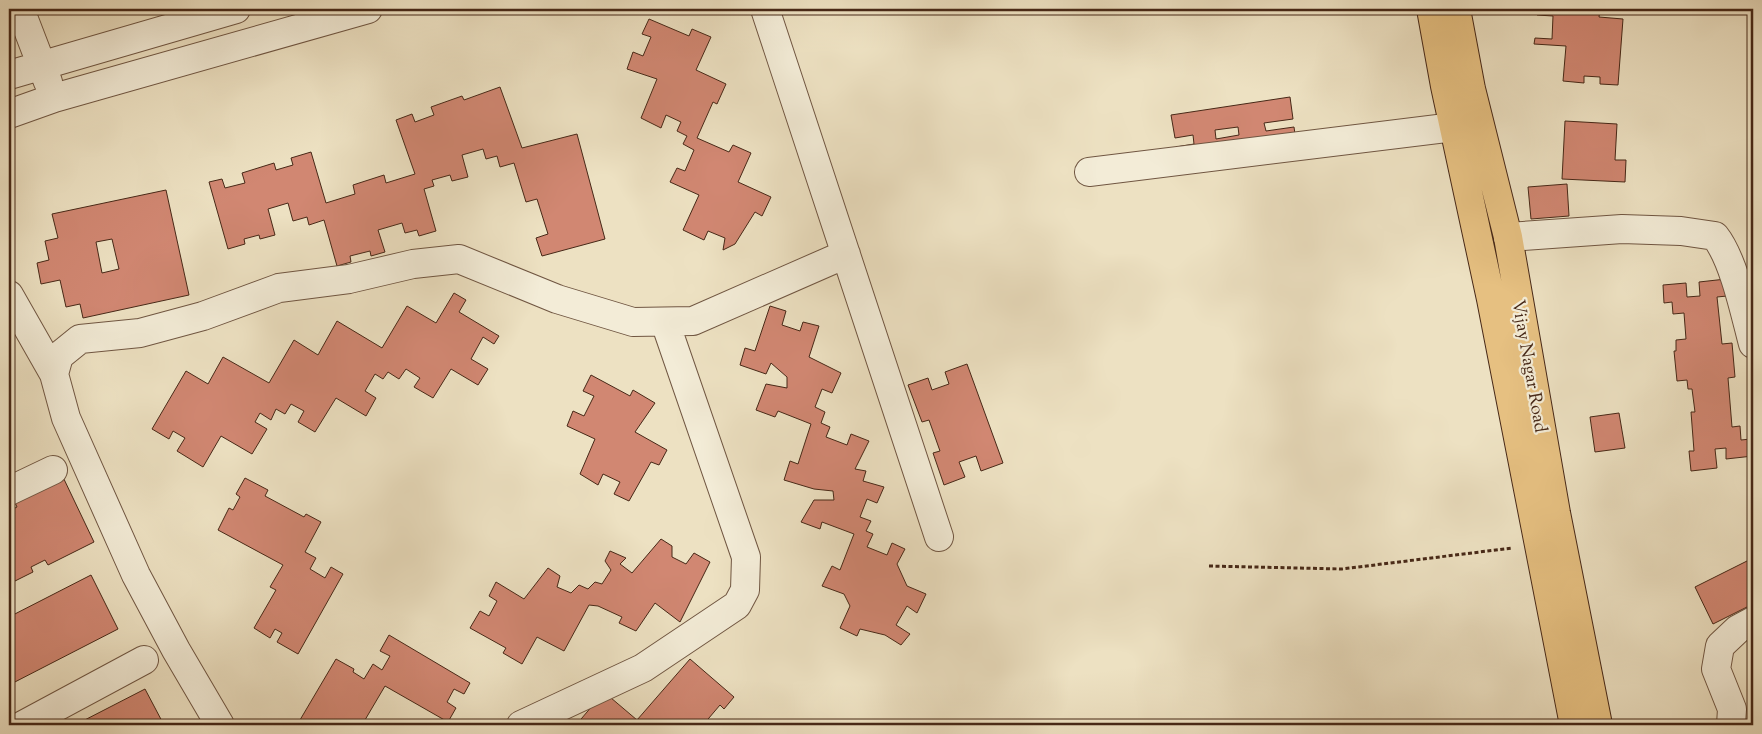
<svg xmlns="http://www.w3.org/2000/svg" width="1762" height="734" font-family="'Sorts Mill Goudy',serif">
	<rect width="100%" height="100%" fill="#ede1c2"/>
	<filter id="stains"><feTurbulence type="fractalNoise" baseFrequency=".004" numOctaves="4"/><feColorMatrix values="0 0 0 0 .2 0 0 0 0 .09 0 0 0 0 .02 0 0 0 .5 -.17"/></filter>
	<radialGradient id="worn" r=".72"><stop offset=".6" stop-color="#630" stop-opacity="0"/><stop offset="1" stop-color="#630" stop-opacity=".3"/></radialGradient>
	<path fill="#d18772" stroke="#472817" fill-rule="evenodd" d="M 1537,9 L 1600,9 L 1599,17 L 1623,19 L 1618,85 L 1600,84 L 1600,77 L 1584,76 L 1584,83 L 1563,81 L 1566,46 L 1534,44 L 1535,38 L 1552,39 L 1553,16 L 1537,15 Z
		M 649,19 L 689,36 L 692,29 L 711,37 L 696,70 L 726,84 L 717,104 L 713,102 L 697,138 L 729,152 L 733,145 L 751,153 L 738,182 L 771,197 L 762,216 L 755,212 L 735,244 L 723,250 L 725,238 L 708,231 L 704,240 L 683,230 L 699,195 L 670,182 L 677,168 L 685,171 L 694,150 L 683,144 L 687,136 L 677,131 L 681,122 L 666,115 L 661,128 L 641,118 L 657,79 L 627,69 L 633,52 L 643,56 L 651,37 L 642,34 Z
		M 500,87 L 522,148 L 577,134 L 605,239 L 542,256 L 536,238 L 548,234 L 537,199 L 526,202 L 514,163 L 500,167 L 497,156 L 486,159 L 483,149 L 462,155 L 468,177 L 452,181 L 450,175 L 432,180 L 434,186 L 424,189 L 436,231 L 419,236 L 417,230 L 405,233 L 402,223 L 378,230 L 385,252 L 371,256 L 370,251 L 350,256 L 351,262 L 337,266 L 324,220 L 309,225 L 307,217 L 293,221 L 288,203 L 268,209 L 275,235 L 260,239 L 259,235 L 244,239 L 245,244 L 228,249 L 209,182 L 222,179 L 225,188 L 245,183 L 242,173 L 274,163 L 276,170 L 293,165 L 291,158 L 311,152 L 326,203 L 355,194 L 353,185 L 384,175 L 386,183 L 415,174 L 396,120 L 412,114 L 415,122 L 434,115 L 431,107 L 462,96 L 464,100 Z
		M 1290,97 L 1293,119 L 1264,123 L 1266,131 L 1294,127 L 1297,148 L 1179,166 L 1176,147 L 1194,144 L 1193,135 L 1175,138 L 1171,115 ZM 1238,127 L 1239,135 L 1216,139 L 1215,130 Z
		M 1565,121 L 1617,124 L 1615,160 L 1626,160 L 1625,182 L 1562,179 Z
		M 1567,184 L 1569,216 L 1531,219 L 1528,187 Z
		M 166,190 L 189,295 L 83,318 L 80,304 L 66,307 L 60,280 L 41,284 L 37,263 L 49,260 L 45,241 L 58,238 L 52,214 ZM 112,239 L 119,269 L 102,273 L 96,242 Z
		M 1726,279 L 1727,296 L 1717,297 L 1722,344 L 1732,343 L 1735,377 L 1728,378 L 1732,427 L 1740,426 L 1741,440 L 1751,439 L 1753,456 L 1726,459 L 1726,448 L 1715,449 L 1717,468 L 1691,471 L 1689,451 L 1694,451 L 1691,412 L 1695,412 L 1692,389 L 1688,389 L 1687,380 L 1677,381 L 1674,351 L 1676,351 L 1676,340 L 1686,339 L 1684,313 L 1673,314 L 1672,302 L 1664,303 L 1663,285 L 1686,283 L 1687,297 L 1700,296 L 1699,282 Z
		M 454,293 L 466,300 L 459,312 L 499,336 L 494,344 L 483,337 L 471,359 L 488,369 L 478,385 L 451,369 L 433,398 L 414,387 L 420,378 L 406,369 L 399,379 L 388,372 L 383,379 L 375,374 L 365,391 L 376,398 L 366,416 L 336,398 L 315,432 L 298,422 L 304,411 L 291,404 L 285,414 L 276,409 L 271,420 L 260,413 L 255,422 L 267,429 L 252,454 L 221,436 L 203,467 L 177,451 L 185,438 L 173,431 L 169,439 L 152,429 L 186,371 L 208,384 L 223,357 L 269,383 L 294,340 L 318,355 L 337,321 L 382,348 L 407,306 L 436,323 Z
		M 770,306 L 786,311 L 782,325 L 800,331 L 803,322 L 819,326 L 809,357 L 841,373 L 832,393 L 822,389 L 815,407 L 825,412 L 821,423 L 830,427 L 826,437 L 847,445 L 851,434 L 869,441 L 855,469 L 866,471 L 863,481 L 884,487 L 877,503 L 867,499 L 860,517 L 871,521 L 866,531 L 873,534 L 867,547 L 887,555 L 892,543 L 905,549 L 897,564 L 907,586 L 926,594 L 917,613 L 907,606 L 896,625 L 910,634 L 901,645 L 885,635 L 860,629 L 857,636 L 840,628 L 850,606 L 844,594 L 822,586 L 832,566 L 840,570 L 854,534 L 822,522 L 820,529 L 801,522 L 814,500 L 834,500 L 833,491 L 814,489 L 784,480 L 790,461 L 798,464 L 811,424 L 778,411 L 775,417 L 756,410 L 766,384 L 787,388 L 787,377 L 771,363 L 766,374 L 740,365 L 745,348 L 755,351 Z
		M 967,364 L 1003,463 L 981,471 L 976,456 L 959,462 L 965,477 L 944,485 L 933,453 L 940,451 L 929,420 L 922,422 L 908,385 L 928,378 L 932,390 L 949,384 L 945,372 Z
		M 591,375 L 630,396 L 633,390 L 655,403 L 635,432 L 667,450 L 659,465 L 651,462 L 629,501 L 614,494 L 620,482 L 603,474 L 598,485 L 580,474 L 595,439 L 567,426 L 573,411 L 584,416 L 594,396 L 583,391 Z
		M 1619,413 L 1625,448 L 1595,452 L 1590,417 Z
		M 62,475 L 94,542 L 48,565 L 45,560 L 31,567 L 33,572 L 9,584 L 9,511 L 17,507 L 13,498 Z
		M 245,478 L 268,490 L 265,496 L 304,517 L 306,514 L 321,522 L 305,552 L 316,558 L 310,569 L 325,578 L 331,567 L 343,574 L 298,654 L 277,642 L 282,633 L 275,629 L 270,638 L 254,628 L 276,590 L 270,587 L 283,565 L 218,530 L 229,508 L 233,510 L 240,497 L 236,494 Z
		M 661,539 L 672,546 L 672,557 L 686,564 L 694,553 L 710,562 L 680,622 L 655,603 L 636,631 L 619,623 L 622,617 L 598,606 L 589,605 L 564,651 L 537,637 L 522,664 L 503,653 L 506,648 L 470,628 L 480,611 L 489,616 L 497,601 L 489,596 L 496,582 L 524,599 L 548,568 L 560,576 L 557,587 L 571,593 L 579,585 L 588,589 L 595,582 L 602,584 L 611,570 L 605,561 L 610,551 L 626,558 L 620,564 L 632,573 Z
		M 1753,558 L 1753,604 L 1713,624 L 1695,587 Z
		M 91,575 L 118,629 L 9,685 L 9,617 Z
		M 389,635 L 470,683 L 464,694 L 454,689 L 447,702 L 456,708 L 448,722 L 385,686 L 362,725 L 297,725 L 336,659 L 354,669 L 353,672 L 364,679 L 373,664 L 382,670 L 390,656 L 380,651 Z
		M 690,659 L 734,697 L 724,709 L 720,705 L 703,725 L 576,725 L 604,692 L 637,720 Z
		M 145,689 L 164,725 L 75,725 Z"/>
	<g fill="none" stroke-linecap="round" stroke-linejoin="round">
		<defs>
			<path id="minor" d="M 20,9 L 48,82
				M 765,9 L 939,537
				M 9,75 L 236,9
				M 9,114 L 54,98 L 368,9
				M 1089,172 L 1454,127
				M 1508,237 L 1622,229 L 1681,231 L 1715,236 C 1734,260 1745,314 1753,344
				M 9,295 L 54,374
				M 9,491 L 53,470
				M 23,725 L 144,660
				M 220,725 L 176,650 L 136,575 L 66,418 L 54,374 L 59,356 L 80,339 L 140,333 L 203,316 L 279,288 L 349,279 L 413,264 L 459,259 L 557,299 L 633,322 L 693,321 L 846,254
				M 521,725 L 643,668 L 737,605 L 745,590 L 746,557 L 665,322
				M 1731,725 L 1732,709 L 1716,669 L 1720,646 L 1738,629 L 1753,621"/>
			<path id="major" d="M 1431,9 L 1445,86 L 1491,299 L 1574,725
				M 1456,9 L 1471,89 L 1508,237 L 1556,513 L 1598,725"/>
		</defs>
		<use href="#minor" stroke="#705642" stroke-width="30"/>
		<use href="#major" stroke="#472817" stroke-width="30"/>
		<path stroke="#472817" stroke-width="3" stroke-dasharray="4 2.5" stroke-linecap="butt" d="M 1209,566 L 1342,569 L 1512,548"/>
		<use href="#minor" stroke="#f3ecd7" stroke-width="28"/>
		<use href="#major" stroke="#e6c081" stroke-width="28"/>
	</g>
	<g text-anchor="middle" stroke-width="4.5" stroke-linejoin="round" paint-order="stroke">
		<g font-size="18" fill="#472817" stroke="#f3ecd7">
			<text transform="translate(1530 366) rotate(80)" y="6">Vijay Nagar Road</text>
		</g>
	</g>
	<rect width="1762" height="734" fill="none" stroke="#ede1c2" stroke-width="30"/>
	<rect x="10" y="10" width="1742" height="714" fill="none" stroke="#472817" stroke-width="2.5"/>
	<rect x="15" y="15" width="1732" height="704" fill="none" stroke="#472817"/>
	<rect width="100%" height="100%" filter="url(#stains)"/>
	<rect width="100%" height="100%" fill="url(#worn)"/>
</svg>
